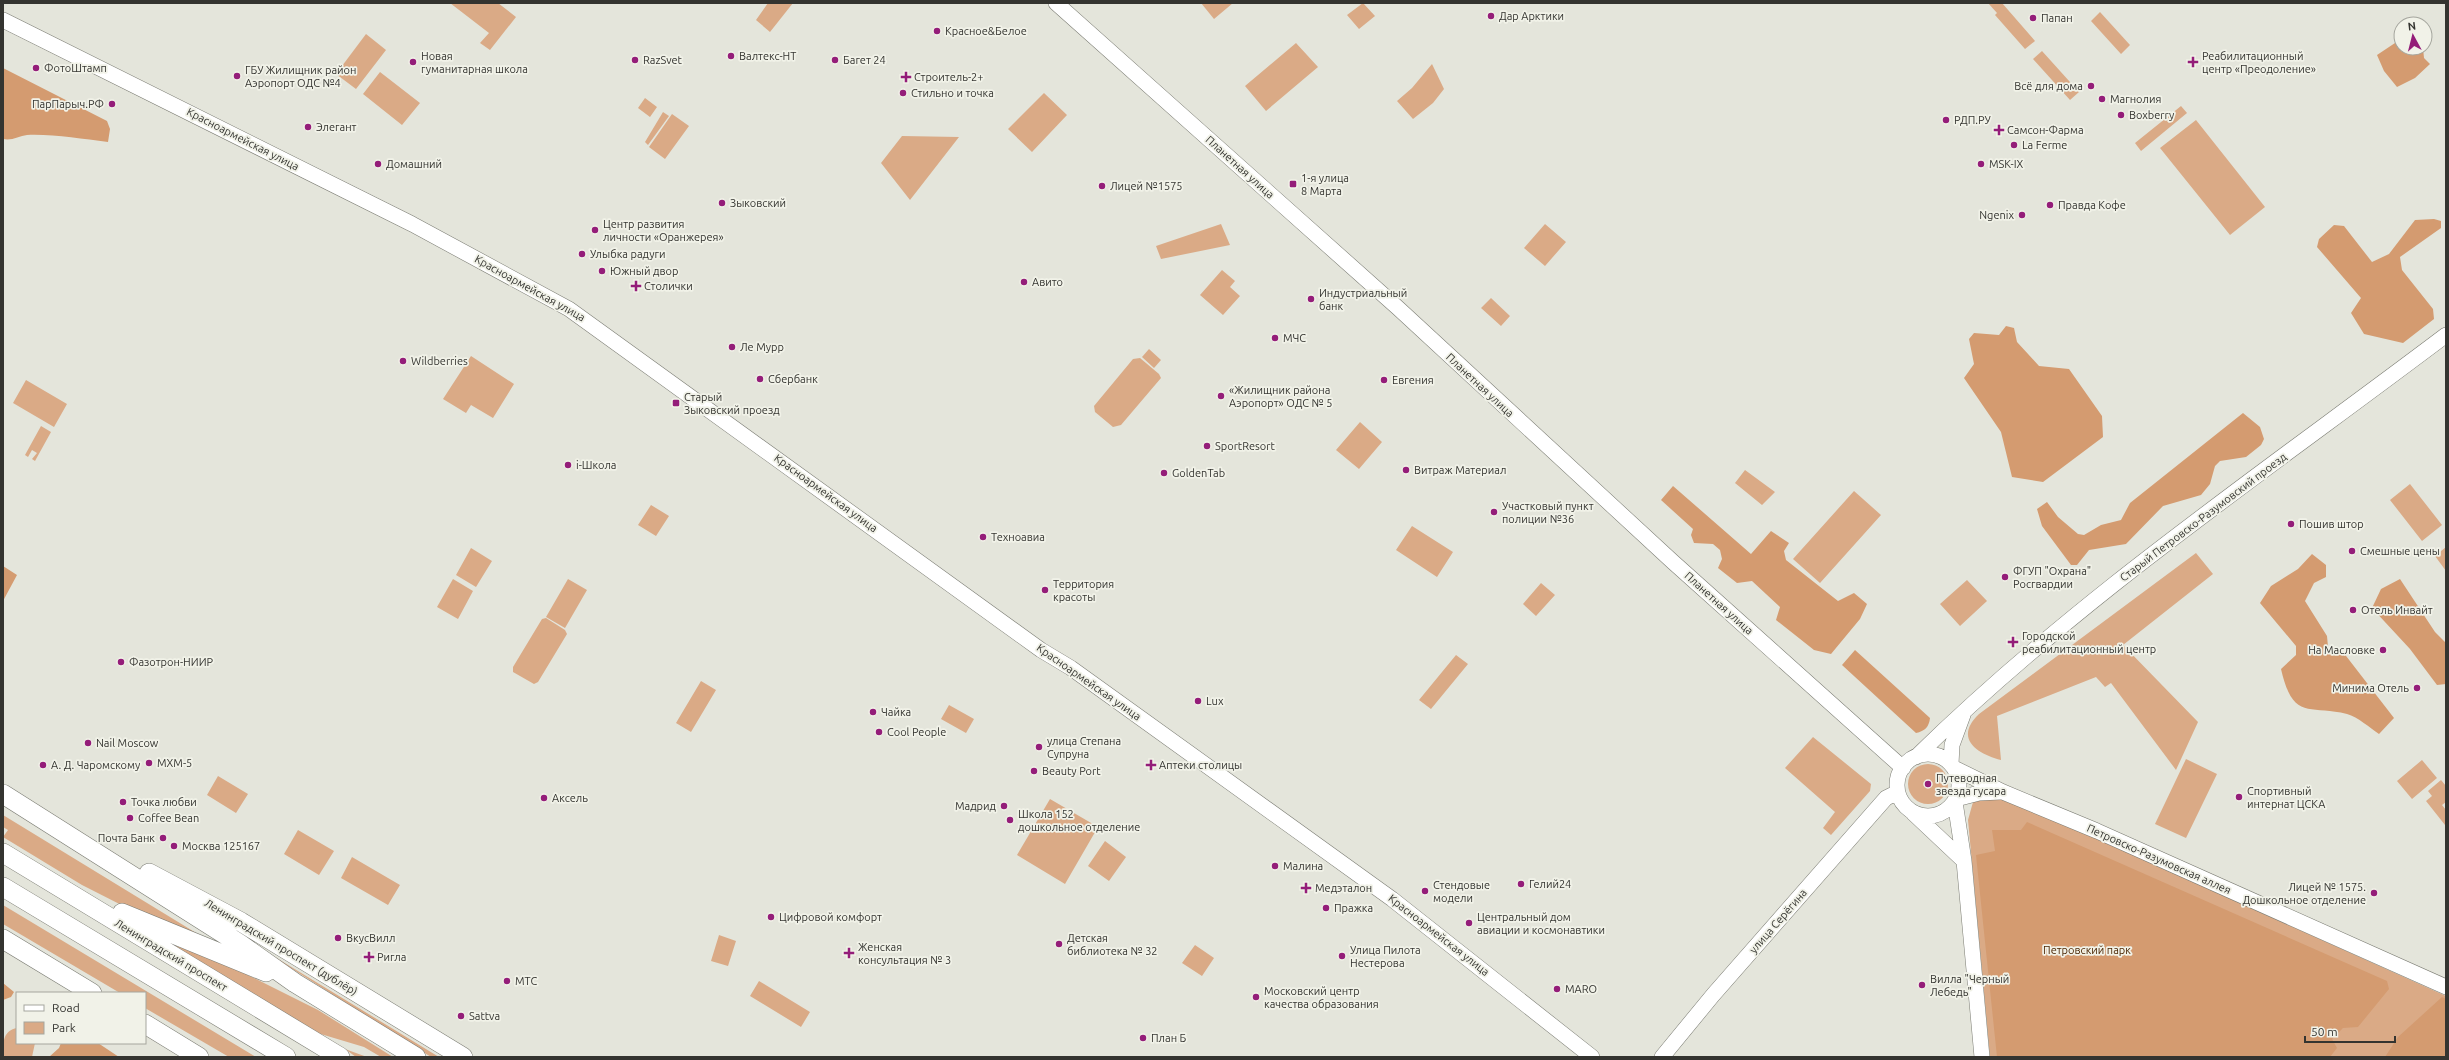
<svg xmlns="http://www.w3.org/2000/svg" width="2449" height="1060" font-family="Ubuntu,sans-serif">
	<rect width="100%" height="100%" fill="#e4e5db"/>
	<path fill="#daaa86" d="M 450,3 L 498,3 L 516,17 L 490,50 L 480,43 L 489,33 Z
		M 768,3 L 793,3 L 770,32 L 756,20 Z
		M 1201,3 L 1233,3 L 1214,19 Z
		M 1363,3 L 1375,16 L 1359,29 L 1347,15 Z
		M 1988,3 L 2002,3 L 2035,41 L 2025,49 L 1995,15 L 1997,13 Z
		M 2100,12 L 2130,45 L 2121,54 L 2091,21 Z
		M 366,34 L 386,50 L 356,89 L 336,74 Z
		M 1296,43 L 1318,67 L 1266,111 L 1245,86 Z
		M 2042,51 L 2079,92 L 2070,100 L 2033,59 Z
		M 1432,64 L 1444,89 L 1433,103 L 1413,119 L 1397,101 L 1412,88 Z
		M 380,72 L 420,103 L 402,125 L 363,94 Z
		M 1044,93 L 1067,115 L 1032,152 L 1008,129 Z
		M 645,98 L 657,107 L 650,117 L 638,108 Z
		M 2181,106 L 2187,113 L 2141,151 L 2135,143 Z
		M 663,112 L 669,116 L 648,145 L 645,142 Z
		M 672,114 L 689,126 L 665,159 L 649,147 Z
		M 2196,120 L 2265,207 L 2230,235 L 2160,148 Z
		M 902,136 L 959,137 L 910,200 L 881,163 Z
		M 1221,224 L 1230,245 L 1161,259 L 1156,246 Z
		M 1545,224 L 1566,242 L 1545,266 L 1524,248 Z
		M 1222,270 L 1235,281 L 1230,287 L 1240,296 L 1223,315 L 1200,295 Z
		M 1491,298 L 1510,316 L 1501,326 L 1481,308 Z
		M 1149,349 L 1161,360 L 1154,368 L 1142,357 Z
		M 471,356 L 514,384 L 493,418 L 471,405 L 466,413 L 443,399 Z
		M 1140,358 L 1159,374 L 1161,378 L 1121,425 L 1113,427 L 1095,412 L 1094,406 L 1133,359 Z
		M 26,380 L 67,404 L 54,427 L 13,403 Z
		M 1360,422 L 1382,442 L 1359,469 L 1336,450 Z
		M 41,426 L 51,432 L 35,461 L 32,459 L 37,453 L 32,450 L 28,457 L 25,455 Z
		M 1745,470 L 1775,492 L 1762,505 L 1735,483 Z
		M 2410,484 L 2442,525 L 2422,541 L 2390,500 Z
		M 1854,491 L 1881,515 L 1820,583 L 1793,559 Z
		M 651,505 L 669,516 L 656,536 L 638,525 Z
		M 1412,526 L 1453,552 L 1437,577 L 1396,550 Z
		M 2446,547 L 2446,571 L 2435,556 Z
		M 471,548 L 492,561 L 476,587 L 456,575 Z
		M 2196,553 L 2213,574 L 2123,645 L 2198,722 L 2176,770 L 2111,683 L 2105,687 L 2096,677 L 1997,716 L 2001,760 C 1978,754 1953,739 1979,714 Z
		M 453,579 L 473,591 L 458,619 L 437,607 Z
		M 568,579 L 587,590 L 565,628 L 546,617 Z
		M 1967,580 L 1987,601 L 1960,626 L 1940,604 Z
		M 1541,583 L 1555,595 L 1536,616 L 1523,604 Z
		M 546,618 L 565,630 L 567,634 L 538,682 L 534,684 L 513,672 L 513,667 L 542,619 Z
		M 1456,655 L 1468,664 L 1431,709 L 1419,700 Z
		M 701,681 L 716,690 L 691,732 L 676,723 Z
		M 949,705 L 974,719 L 966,733 L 941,719 Z
		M 1813,737 L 1871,784 L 1870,791 L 1831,835 L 1823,828 L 1835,812 L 1785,768 Z
		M 2186,759 L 2217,774 L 2186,838 L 2155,824 Z
		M 2422,760 L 2437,778 L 2412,799 L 2397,781 Z
		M1908 784a20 20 0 1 1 40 0a20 20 0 1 1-40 0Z
		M 218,776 L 248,794 L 236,813 L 207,795 Z
		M 2441,780 L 2446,786 L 2446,802 L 2442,805 L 2446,810 L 2445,825 L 2426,801 L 2432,796 L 2428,791 Z
		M 1994,796 L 2014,801 L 2446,996 L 2446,1057 L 1990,1057 L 1968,820 L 1973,802 L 1982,798 Z
		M 1050,799 L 1098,827 L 1065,884 L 1017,855 Z
		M 3,815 L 224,950 L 143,916 L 82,885 L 3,837 L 8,830 L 3,827 Z
		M 298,830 L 334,851 L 319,875 L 284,854 Z
		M 1105,841 L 1126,857 L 1109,881 L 1088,866 Z
		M 352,857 L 400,885 L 388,905 L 341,878 Z
		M 3,905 L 256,1057 L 229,1057 L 145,1008 L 145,993 L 120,993 L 3,924 Z
		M 239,935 L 439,1057 L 431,1057 Z
		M 719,935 L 736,941 L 728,966 L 711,961 Z
		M 171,940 L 246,974 L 318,1010 L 393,1057 L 381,1057 L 364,1047 L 314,1032 L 168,945 Z
		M 1195,945 L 1214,958 L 1202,976 L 1182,963 Z
		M 759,981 L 810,1012 L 801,1027 L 750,996 Z
		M 17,1028 L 17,1043 L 35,1043 L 32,1057 L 3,1057 C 3,1044 2,1031 17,1028 Z
		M 345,1049 L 367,1057 L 356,1057 Z"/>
	<path fill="#d49b70" d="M 2401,39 L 2401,48 L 2423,48 L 2424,58 L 2430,64 L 2415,78 L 2397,87 L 2384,71 L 2377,55 Z
		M 3,68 L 107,121 L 110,129 L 108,142 C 81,139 54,134 27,135 C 19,136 12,141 3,139 Z
		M 2434,219 L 2441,221 L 2441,228 L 2400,257 L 2402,270 L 2433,309 L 2434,319 L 2403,343 L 2364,334 L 2351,313 L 2361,298 L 2317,247 L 2319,239 L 2334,225 L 2344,226 L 2372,262 L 2389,254 L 2415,220 Z
		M 2006,326 L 2014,328 L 2017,342 L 2039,366 L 2069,369 L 2102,416 L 2103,437 L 2043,482 L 2012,477 L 2001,432 L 1964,378 L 1974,364 L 1969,339 L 1974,333 L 1999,335 Z
		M 2243,413 L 2260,427 L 2264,439 L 2261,445 L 2246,457 L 2220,461 L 2215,466 L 2210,484 L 2201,495 L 2163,506 L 2126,544 L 2089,550 L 2077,565 L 2071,565 L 2042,526 L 2037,509 L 2047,502 L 2058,517 L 2078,534 L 2084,535 L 2101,525 L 2121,520 L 2130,503 Z
		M 1673,486 L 1751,554 L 1771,531 L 1789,543 L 1784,551 L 1786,560 L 1838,601 L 1854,593 L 1867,604 L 1860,619 L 1831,654 L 1814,650 L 1776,620 L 1780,607 L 1752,581 L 1737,583 L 1718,568 L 1722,559 L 1720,550 L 1713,544 L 1694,543 L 1691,535 L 1693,529 L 1661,500 Z
		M 2312,554 L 2326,565 L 2326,577 L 2314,583 L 2305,601 L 2327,636 L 2328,647 L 2343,652 L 2394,718 L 2379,734 C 2370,728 2358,717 2347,714 C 2308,705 2293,721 2281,669 L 2296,655 L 2296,646 L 2260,603 L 2271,586 L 2298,569 Z
		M 3,566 L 17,575 L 3,601 Z
		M 2400,579 L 2435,632 L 2446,643 L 2446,684 L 2437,685 L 2410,649 L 2372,608 L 2381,589 Z
		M 1855,650 L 1930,718 C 1929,727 1925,731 1916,733 L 1842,665 Z
		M 2027,822 L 2387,981 L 2389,989 L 2358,1027 L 2343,1028 L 2332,1039 L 2337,1048 L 2330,1057 L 1997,1057 L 1976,855 L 1995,851 L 1992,830 L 2021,830 Z
		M 3,983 L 14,992 L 11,997 L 3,1000 Z
		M 2442,997 L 2446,999 L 2446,1057 L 2385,1057 L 2398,1037 Z
		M 61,1043 L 98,1043 L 119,1057 L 49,1057 L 59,1048 Z"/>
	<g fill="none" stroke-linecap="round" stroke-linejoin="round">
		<defs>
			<path id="minor" d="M 1056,3 L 1398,308 L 1673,562 L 1903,768
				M 3,20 L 412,224 L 569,309 L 1041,650 L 1071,668 L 1392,899 L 1592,1057
				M1897 785a31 31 0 1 1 62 0a31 31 0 1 1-62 0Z
				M 1916,757 C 2077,599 2266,471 2446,335
				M 1951,764 L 1952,745 L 1963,715
				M 1954,768 L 2003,792 L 2097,831 L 2446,987
				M 1956,799 L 1979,793 L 2000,792
				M 1955,802 L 1964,861 L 1982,1057
				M 1913,813 L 1964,861
				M 1662,1057 L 1713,995 L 1886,798 L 1892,795 L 1899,796"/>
			<path id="major" d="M 3,794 L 240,944 L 295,983 L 416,1057
				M 3,853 L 340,1057
				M 149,873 L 241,922 L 463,1057
				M 3,887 L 286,1057
				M 122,913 L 266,972
				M 3,939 L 92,993
				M 145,1024 L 199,1057"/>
		</defs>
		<use href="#minor" stroke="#7b7c73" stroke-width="16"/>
		<use href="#major" stroke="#7b7c73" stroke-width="20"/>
		<use href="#minor" stroke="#fff" stroke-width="15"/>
		<use href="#major" stroke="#fff" stroke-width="19"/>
	</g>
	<g fill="#941d79" stroke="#f1f2e8" stroke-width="1.5">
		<circle cx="1491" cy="16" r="4"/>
		<circle cx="2033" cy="18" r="4"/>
		<circle cx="937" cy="31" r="4"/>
		<circle cx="731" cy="56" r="4"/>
		<circle cx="635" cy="60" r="4"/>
		<circle cx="835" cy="60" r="4"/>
		<circle cx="413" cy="62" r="4"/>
		<path d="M2191 56h4v4h4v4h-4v4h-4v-4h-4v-4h4z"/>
		<circle cx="36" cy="68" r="4"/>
		<circle cx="237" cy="76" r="4"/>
		<path d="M904 71h4v4h4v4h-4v4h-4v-4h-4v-4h4z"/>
		<circle cx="2091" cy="86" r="4"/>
		<circle cx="903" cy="93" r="4"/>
		<circle cx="2102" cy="99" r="4"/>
		<circle cx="112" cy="104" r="4"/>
		<circle cx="2121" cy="115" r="4"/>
		<circle cx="1946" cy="120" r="4"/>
		<circle cx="308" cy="127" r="4"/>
		<path d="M1997 124h4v4h4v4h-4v4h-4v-4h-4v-4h4z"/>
		<circle cx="2014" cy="145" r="4"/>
		<circle cx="378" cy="164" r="4"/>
		<circle cx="1981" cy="164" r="4"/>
		<rect x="1289" y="180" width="8" height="8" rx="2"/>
		<circle cx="1102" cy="186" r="4"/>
		<circle cx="722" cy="203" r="4"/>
		<circle cx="2050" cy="205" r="4"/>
		<circle cx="2022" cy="215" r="4"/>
		<circle cx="595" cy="230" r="4"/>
		<circle cx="582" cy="254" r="4"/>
		<circle cx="602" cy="271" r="4"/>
		<circle cx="1024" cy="282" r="4"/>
		<path d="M634 280h4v4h4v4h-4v4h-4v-4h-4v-4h4z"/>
		<circle cx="1311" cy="299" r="4"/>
		<circle cx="1275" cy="338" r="4"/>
		<circle cx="732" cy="347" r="4"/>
		<circle cx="403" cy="361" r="4"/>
		<circle cx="760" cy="379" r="4"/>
		<circle cx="1384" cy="380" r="4"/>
		<circle cx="1221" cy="396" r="4"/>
		<rect x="672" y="399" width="8" height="8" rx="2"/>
		<circle cx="1207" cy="446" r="4"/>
		<circle cx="568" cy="465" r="4"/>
		<circle cx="1406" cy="470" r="4"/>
		<circle cx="1164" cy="473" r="4"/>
		<circle cx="1494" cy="512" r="4"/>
		<circle cx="2291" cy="524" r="4"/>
		<circle cx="983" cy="537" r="4"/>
		<circle cx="2352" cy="551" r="4"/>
		<circle cx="2005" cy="577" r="4"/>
		<circle cx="1045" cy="590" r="4"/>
		<circle cx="2353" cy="610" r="4"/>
		<path d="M2011 636h4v4h4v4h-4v4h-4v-4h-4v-4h4z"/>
		<circle cx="2383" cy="650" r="4"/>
		<circle cx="121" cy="662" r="4"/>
		<circle cx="2417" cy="688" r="4"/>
		<circle cx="1198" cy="701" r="4"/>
		<circle cx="873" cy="712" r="4"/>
		<circle cx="879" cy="732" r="4"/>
		<circle cx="88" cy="743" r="4"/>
		<circle cx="1039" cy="747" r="4"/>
		<circle cx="149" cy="763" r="4"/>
		<circle cx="43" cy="765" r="4"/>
		<path d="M1149 759h4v4h4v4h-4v4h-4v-4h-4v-4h4z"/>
		<circle cx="1034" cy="771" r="4"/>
		<circle cx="1928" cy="784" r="4"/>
		<circle cx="2239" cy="797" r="4"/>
		<circle cx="544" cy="798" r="4"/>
		<circle cx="123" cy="802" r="4"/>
		<circle cx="1004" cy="806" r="4"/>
		<circle cx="130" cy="818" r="4"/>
		<circle cx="1010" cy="820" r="4"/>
		<circle cx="163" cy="838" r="4"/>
		<circle cx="174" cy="846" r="4"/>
		<circle cx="1275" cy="866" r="4"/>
		<circle cx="1521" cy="884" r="4"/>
		<path d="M1304 882h4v4h4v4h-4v4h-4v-4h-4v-4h4z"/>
		<circle cx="1425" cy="891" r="4"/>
		<circle cx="2374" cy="893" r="4"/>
		<circle cx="1326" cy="908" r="4"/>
		<circle cx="771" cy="917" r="4"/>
		<circle cx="1469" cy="923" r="4"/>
		<circle cx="338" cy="938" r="4"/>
		<circle cx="1059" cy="944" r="4"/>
		<path d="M847 947h4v4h4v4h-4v4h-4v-4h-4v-4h4z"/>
		<circle cx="1342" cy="956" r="4"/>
		<path d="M367 951h4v4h4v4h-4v4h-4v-4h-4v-4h4z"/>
		<circle cx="507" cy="981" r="4"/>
		<circle cx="1922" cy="985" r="4"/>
		<circle cx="1557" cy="989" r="4"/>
		<circle cx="1256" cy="997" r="4"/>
		<circle cx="461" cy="1016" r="4"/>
		<circle cx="1143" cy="1038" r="4"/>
	</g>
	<g text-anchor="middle" stroke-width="3.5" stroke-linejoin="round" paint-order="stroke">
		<g font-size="11" fill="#343430" stroke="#f1f2e8" text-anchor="start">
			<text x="1499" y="20">Дар Арктики</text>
			<text x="2041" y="22">Папан</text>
			<text x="945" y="35">Красное&amp;Белое</text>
			<text x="421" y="60">Новая<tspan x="421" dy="13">гуманитарная школа</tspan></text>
			<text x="739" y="60">Валтекс-НТ</text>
			<text x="2202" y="60">Реабилитационный<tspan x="2202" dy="13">центр «Преодоление»</tspan></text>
			<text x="643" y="64">RazSvet</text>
			<text x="843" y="64">Багет 24</text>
			<text x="44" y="72">ФотоШтамп</text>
			<text x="245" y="74">ГБУ Жилищник район<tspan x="245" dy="13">Аэропорт ОДС №4</tspan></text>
			<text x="914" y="81">Строитель-2+</text>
			<text x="2083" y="90" text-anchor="end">Всё для дома</text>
			<text x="911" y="97">Стильно и точка</text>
			<text x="2110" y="103">Магнолия</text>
			<text x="104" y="108" text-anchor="end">ПарПарыч.РФ</text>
			<text x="2129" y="119">Boxberry</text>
			<text x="1954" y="124">РДП.РУ</text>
			<text x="316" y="131">Элегант</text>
			<text x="2007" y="134">Самсон-Фарма</text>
			<text x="2022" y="149">La Ferme</text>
			<text x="386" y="168">Домашний</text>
			<text x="1989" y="168">MSK-IX</text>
			<text x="1301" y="182">1-я улица<tspan x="1301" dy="13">8 Марта</tspan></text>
			<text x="1110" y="190">Лицей №1575</text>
			<text x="730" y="207">Зыковский</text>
			<text x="2058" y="209">Правда Кофе</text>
			<text x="2014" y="219" text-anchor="end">Ngenix</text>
			<text x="603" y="228">Центр развития<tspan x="603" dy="13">личности «Оранжерея»</tspan></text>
			<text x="590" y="258">Улыбка радуги</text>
			<text x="610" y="275">Южный двор</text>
			<text x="1032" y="286">Авито</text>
			<text x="644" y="290">Столички</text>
			<text x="1319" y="297">Индустриальный<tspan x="1319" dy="13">банк</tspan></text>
			<text x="1283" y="342">МЧС</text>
			<text x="740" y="351">Ле Мурр</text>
			<text x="411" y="365">Wildberries</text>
			<text x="768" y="383">Сбербанк</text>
			<text x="1392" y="384">Евгения</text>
			<text x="1229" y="394">«Жилищник района<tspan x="1229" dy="13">Аэропорт» ОДС № 5</tspan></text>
			<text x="684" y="401">Старый<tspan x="684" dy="13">Зыковский проезд</tspan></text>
			<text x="1215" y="450">SportResort</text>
			<text x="576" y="469">i-Школа</text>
			<text x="1414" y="474">Витраж Материал</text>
			<text x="1172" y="477">GoldenTab</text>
			<text x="1502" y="510">Участковый пункт<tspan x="1502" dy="13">полиции №36</tspan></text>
			<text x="2299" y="528">Пошив штор</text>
			<text x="991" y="541">Техноавиа</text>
			<text x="2360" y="555">Смешные цены</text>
			<text x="2013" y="575">ФГУП "Охрана"<tspan x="2013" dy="13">Росгвардии</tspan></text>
			<text x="1053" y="588">Территория<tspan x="1053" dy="13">красоты</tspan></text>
			<text x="2361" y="614">Отель Инвайт</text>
			<text x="2022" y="640">Городской<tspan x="2022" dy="13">реабилитационный центр</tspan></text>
			<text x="2375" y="654" text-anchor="end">На Масловке</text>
			<text x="129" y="666">Фазотрон-НИИР</text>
			<text x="2409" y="692" text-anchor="end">Минима Отель</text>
			<text x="1206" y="705">Lux</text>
			<text x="881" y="716">Чайка</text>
			<text x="887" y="736">Cool People</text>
			<text x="1047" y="745">улица Степана<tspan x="1047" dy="13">Супруна</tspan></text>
			<text x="96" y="747">Nail Moscow</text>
			<text x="157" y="767">МХМ-5</text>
			<text x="51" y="769">А. Д. Чаромскому</text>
			<text x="1159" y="769">Аптеки столицы</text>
			<text x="1042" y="775">Beauty Port</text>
			<text x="1936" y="782">Путеводная<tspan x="1936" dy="13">звезда гусара</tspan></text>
			<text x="2247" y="795">Спортивный<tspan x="2247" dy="13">интернат ЦСКА</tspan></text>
			<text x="552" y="802">Аксель</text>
			<text x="131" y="806">Точка любви</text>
			<text x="996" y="810" text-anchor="end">Мадрид</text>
			<text x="1018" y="818">Школа 152<tspan x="1018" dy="13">дошкольное отделение</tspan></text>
			<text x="138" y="822">Coffee Bean</text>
			<text x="155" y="842" text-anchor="end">Почта Банк</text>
			<text x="182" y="850">Москва 125167</text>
			<text x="1283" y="870">Малина</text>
			<text x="1529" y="888">Гелий24</text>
			<text x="1433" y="889">Стендовые<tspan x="1433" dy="13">модели</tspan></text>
			<text x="2366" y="891" text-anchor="end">Лицей № 1575.<tspan x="2366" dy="13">Дошкольное отделение</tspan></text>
			<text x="1315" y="892">Медэталон</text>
			<text x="1334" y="912">Пражка</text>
			<text x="779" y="921">Цифровой комфорт</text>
			<text x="1477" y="921">Центральный дом<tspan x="1477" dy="13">авиации и космонавтики</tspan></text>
			<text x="346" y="942">ВкусВилл</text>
			<text x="1067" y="942">Детская<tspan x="1067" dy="13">библиотека № 32</tspan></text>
			<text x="858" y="951">Женская<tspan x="858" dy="13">консультация № 3</tspan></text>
			<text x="1350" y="954">Улица Пилота<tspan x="1350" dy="13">Нестерова</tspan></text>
			<text x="377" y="961">Ригла</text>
			<text x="1930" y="983">Вилла "Черный<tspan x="1930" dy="13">Лебедь"</tspan></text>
			<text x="515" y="985">МТС</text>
			<text x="1565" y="993">MARO</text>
			<text x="1264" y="995">Московский центр<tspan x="1264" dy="13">качества образования</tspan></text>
			<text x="469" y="1020">Sattva</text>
			<text x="1151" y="1042">План Б</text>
		</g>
		<g font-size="11" fill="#343430" stroke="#f1f2e8">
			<text transform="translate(243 139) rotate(27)" y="4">Красноармейская улица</text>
			<text transform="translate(1240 167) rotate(42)" y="4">Планетная улица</text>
			<text transform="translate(530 288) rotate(29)" y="4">Красноармейская улица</text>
			<text transform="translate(1480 385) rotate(43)" y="4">Планетная улица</text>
			<text transform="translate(826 493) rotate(36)" y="4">Красноармейская улица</text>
			<text transform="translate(2203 517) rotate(-37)" y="4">Старый Петровско-Разумовский проезд</text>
			<text transform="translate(1719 603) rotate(42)" y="4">Планетная улица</text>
			<text transform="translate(1089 682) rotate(35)" y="4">Красноармейская улица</text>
			<text transform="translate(2159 859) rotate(24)" y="4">Петровско-Разумовская аллея</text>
			<text transform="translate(1778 921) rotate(-49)" y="4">улица Серёгина</text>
			<text transform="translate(1439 935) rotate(38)" y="4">Красноармейская улица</text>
			<text transform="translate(281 947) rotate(31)" y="4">Ленинградский проспект (дублёр)</text>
			<text transform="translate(171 955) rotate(31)" y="4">Ленинградский проспект</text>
		</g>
		<g font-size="11" fill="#4b2603" stroke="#f1f2e8">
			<text x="2087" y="954">Петровский парк</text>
		</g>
	</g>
	<rect width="2449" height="1060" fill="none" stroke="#343430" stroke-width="8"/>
	<rect x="16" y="992" width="130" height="52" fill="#f1f2e8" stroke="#a5a69e"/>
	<rect x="24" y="1005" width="20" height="6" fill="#ffffff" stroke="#a5a69e"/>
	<text x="52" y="1012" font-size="12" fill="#343430">Road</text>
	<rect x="24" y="1022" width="20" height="12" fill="#daaa86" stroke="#a5a69e"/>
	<text x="52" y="1032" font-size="12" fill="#343430">Park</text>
	<g transform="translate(2413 36) rotate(353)"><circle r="19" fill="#f1f2e8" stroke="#a5a69e"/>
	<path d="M0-3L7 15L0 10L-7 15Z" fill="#941d79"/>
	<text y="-6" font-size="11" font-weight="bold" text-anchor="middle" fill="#343430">N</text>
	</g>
	<path d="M2305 1036v6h90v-6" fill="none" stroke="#343430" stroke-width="2"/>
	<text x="2311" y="1036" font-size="12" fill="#343430" stroke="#f1f2e8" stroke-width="3" paint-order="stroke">50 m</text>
</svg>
